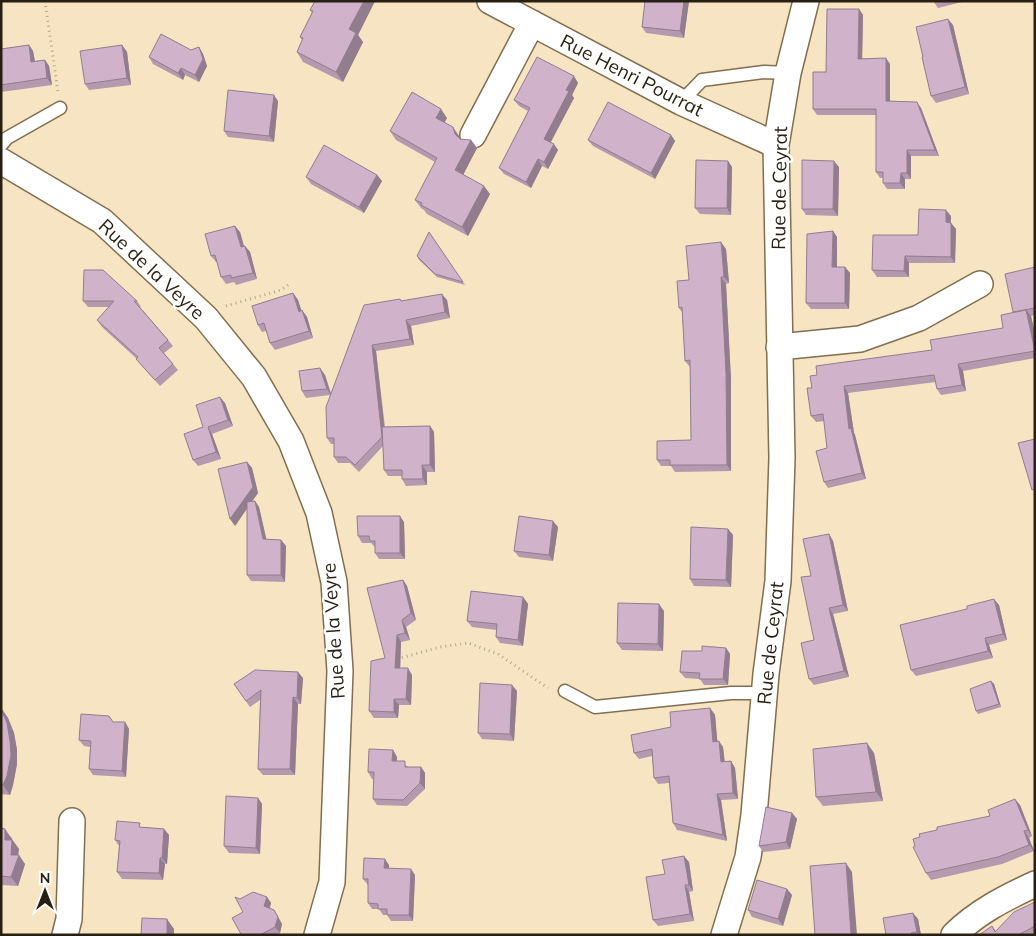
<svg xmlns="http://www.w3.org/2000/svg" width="1036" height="936" font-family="Mulish,sans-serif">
	<rect width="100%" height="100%" fill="#f6e4c2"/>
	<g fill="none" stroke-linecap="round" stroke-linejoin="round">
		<defs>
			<path id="lane" d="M 681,102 L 702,80 L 764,72 L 788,73
				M 1,145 L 7,138 L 60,108
				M 565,691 L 595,707 L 731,693 L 764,693"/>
			<path id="street" d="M 490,1 L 681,102 L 776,145
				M 473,135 L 532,23
				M 1,161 L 102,221 L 206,318 L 254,377 L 291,441 L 319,513 L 334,582 L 340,671 L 332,882 L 317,935
				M 779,347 L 860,339 L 919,318 L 980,284
				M 65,935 L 69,919 L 72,821
				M 724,935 L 748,857 L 754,815 L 766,674 L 778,581 L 782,458 L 776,145 L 788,73 L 806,1
				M 954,935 C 977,912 1005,898 1035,884"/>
		</defs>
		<use href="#lane" stroke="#806f50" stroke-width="15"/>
		<use href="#street" stroke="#806f50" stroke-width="28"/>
		<path stroke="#b6a88c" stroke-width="3" stroke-dasharray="1 4" stroke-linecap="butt" d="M 45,1 L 58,92
			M 226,306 L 281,290 L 288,285
			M 397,659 L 440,647 L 468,643 L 498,654 L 548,688"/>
		<use href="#lane" stroke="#fff" stroke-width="12"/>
		<use href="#street" stroke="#fff" stroke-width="25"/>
	</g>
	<path fill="#b499af" d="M 315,1 L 375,1 L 358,35 L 363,42 L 343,82 L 303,62 L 297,52 L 302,40 L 300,37 L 312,13 L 310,10 Z
		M 689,1 L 684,38 L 646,33 L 642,27 Z
		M 933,1 L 966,1 L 938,8 Z
		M 859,9 L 863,15 L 862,58 L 890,64 L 890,101 L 921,108 L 939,156 L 911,156 L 911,179 L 905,179 L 905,189 L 887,189 L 883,183 L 883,178 L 880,178 L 876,172 L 876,115 L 817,115 L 813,109 L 826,72 Z
		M 953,25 L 969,94 L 936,103 L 931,96 L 923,57 Z
		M 29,45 L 33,51 L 35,61 L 45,60 L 49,66 L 52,85 L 1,92 L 1,49 Z
		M 122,45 L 127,52 L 131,85 L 89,90 L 85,84 Z
		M 199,47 L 203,54 L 207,66 L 199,82 L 185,75 L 183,80 L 153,64 L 149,57 L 191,50 Z
		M 578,83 L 572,95 L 574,98 L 551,142 L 558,150 L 548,169 L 542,166 L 531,188 L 504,174 L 499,168 L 528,111 L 519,106 L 514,100 Z
		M 278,101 L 274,142 L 228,137 L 224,131 Z
		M 447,118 L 444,123 L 459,136 L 460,139 L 471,140 L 477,148 L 463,175 L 490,194 L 468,236 L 427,214 L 424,210 L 421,208 L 415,200 L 435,162 L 396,140 L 390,131 Z
		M 671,135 L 675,141 L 655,179 L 593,146 L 588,140 Z
		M 728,161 L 732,167 L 731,215 L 700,214 L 695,208 Z
		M 839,167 L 838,216 L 806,215 L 802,209 Z
		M 377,175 L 382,181 L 364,213 L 311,184 L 306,177 Z
		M 951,216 L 951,223 L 956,229 L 955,263 L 909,263 L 909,277 L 877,277 L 872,270 L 918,235 Z
		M 833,231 L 837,237 L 837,267 L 845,267 L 850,273 L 849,309 L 811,309 L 806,303 Z
		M 240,232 L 244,246 L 245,246 L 250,252 L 257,279 L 236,285 L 234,282 L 226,284 L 221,277 L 217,262 L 216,262 L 211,256 Z
		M 429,232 L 465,285 L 437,277 L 419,260 L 417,256 Z
		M 726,249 L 729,283 L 726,284 L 731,380 L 731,471 L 675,472 L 671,466 L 661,466 L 657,460 L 691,440 L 690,367 L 685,361 L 682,312 L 679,308 L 689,280 Z
		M 1035,267 L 1035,315 L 1031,316 L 1035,334 L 1035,358 L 963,371 L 966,391 L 941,395 L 937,389 L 936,382 L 848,393 L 854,433 L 855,435 L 866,479 L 828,488 L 824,482 L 827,448 L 824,421 L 816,422 L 811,416 L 812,388 L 817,375 L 932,350 L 1003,328 L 1013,312 Z
		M 293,293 L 298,300 L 301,311 L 302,310 L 307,317 L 313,338 L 275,350 L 270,343 L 266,331 L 262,332 L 258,325 Z
		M 400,299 L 402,301 L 447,300 L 450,318 L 411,326 L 414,345 L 376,351 L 385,427 L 430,426 L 434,432 L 435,472 L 427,472 L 427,485 L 406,486 L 402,479 L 402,476 L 388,476 L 384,470 L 383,446 L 359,472 L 350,463 L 338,463 L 334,457 L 334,444 L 331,444 L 327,438 L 330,395 L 306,398 L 302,391 L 325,375 L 331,393 Z
		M 83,301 L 137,301 L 141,307 L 140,307 L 168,340 L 173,346 L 164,353 L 178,370 L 160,386 L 141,365 L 137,359 L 102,327 L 97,320 L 109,307 L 88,307 Z
		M 225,403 L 233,426 L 212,434 L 221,459 L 198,466 L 193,460 L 203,427 Z
		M 247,462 L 252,468 L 258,493 L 252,501 L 255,501 L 259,507 L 266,539 L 281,540 L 286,546 L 285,582 L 251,581 L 247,575 L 247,508 L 235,526 Z
		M 404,522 L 405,559 L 379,559 L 375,553 L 375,547 L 371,543 L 362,543 L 358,536 Z
		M 558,527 L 553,561 L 519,557 L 514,551 Z
		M 728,529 L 733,535 L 731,587 L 694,586 L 690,579 Z
		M 829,534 L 833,541 L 848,611 L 833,614 L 849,677 L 814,685 L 809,679 L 814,640 L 811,576 Z
		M 403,580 L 407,586 L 416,620 L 406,627 L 410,640 L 401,642 L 400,668 L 412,675 L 411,705 L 399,705 L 398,718 L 374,718 L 369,711 L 385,658 Z
		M 523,597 L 528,604 L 523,646 L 500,643 L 496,637 L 497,630 L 472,627 L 467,621 Z
		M 999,605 L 1007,640 L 989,645 L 993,658 L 916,676 L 911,670 Z
		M 664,611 L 663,651 L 622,650 L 617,643 Z
		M 726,648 L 730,654 L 728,685 L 704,685 L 700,679 L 685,678 L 680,672 L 702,651 Z
		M 303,678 L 301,704 L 298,704 L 295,775 L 263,775 L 258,769 L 260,700 L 250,707 L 234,684 Z
		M 991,681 L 994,684 L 1001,707 L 978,714 L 976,711 Z
		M 517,691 L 514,741 L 482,739 L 478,733 Z
		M 710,708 L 715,715 L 717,741 L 723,747 L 725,762 L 731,761 L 735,768 L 738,799 L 721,800 L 727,841 L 677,830 L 673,823 L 669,783 L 658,784 L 654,778 L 652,756 L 639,759 L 634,753 L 671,727 Z
		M 1,709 L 8,718 L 14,733 L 17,750 L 17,764 L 13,785 L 10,795 L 1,794 Z
		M 125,722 L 129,729 L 126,777 L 93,775 L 89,769 L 90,747 L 84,746 L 79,740 Z
		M 393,750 L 397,757 L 397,761 L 409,767 L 421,767 L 425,773 L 425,789 L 407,806 L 377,805 L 373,799 L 373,779 L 372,779 L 368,772 Z
		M 874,753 L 883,801 L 823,806 L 816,797 Z
		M 258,798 L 262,804 L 260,854 L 229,853 L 224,846 Z
		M 1020,805 L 1032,836 L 1029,838 L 1034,851 L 1002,864 L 931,880 L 926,873 L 915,846 L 937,830 L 990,816 Z
		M 792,813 L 797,819 L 790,849 L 763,852 L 759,846 Z
		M 143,827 L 164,829 L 169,835 L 167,864 L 165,864 L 163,880 L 122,879 L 117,872 L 119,846 L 115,840 Z
		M 1,828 L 12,838 L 12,840 L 19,849 L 18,855 L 25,864 L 18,886 L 1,885 Z
		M 689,862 L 693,891 L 689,892 L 694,921 L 658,926 L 653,920 L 665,874 Z
		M 389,865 L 389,868 L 415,875 L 413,921 L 391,921 L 387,915 L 383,915 L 379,909 L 372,909 L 368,903 L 368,885 L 363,879 Z
		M 787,889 L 792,895 L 783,926 L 752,917 L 748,910 Z
		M 267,897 L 271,903 L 270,908 L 274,910 L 282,924 L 280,933 L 277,935 L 241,935 L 243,912 L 240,899 Z
		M 1035,902 L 1035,935 L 979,935 L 992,926 L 996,931 Z
		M 918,919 L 921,935 L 886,935 Z"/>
	<path fill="#927d8e" d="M 364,1 L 375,1 L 358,35 L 363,42 L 343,82 L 336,72 L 349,29 Z
		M 684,1 L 689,1 L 684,38 L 680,31 Z
		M 859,9 L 863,15 L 862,65 L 858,59 Z
		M 948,19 L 953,25 L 969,94 L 965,87 Z
		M 29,45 L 33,51 L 36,68 L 31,62 Z
		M 122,45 L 127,52 L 131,85 L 127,78 Z
		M 199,47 L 203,54 L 207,66 L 199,82 L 195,75 Z
		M 886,58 L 890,64 L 890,107 L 886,101 Z
		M 45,60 L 49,66 L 52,85 L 47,78 Z
		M 181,68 L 185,75 L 183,80 L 178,73 Z
		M 574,76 L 578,83 L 572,95 L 574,98 L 549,145 L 544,139 L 566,90 Z
		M 274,95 L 278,101 L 274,142 L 269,136 Z
		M 917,102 L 921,108 L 939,156 L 935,150 Z
		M 441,109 L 447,118 L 442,127 L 436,118 Z
		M 453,127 L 459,136 L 461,142 L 455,134 Z
		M 671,135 L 675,141 L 655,179 L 651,173 Z
		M 471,140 L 477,148 L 461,179 L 455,170 Z
		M 554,144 L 558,150 L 548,169 L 544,162 Z
		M 907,150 L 911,156 L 911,179 L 907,173 Z
		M 538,159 L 542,166 L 531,188 L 526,182 Z
		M 728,161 L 732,167 L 731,215 L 727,208 Z
		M 834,161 L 839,167 L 838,216 L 833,209 Z
		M 901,173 L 905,179 L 905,189 L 900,183 Z
		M 377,175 L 382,181 L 364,213 L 359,207 Z
		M 484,186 L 490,194 L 468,236 L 462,227 Z
		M 946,210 L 951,216 L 950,229 L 946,222 Z
		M 951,223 L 956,229 L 955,263 L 951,257 Z
		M 235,226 L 240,232 L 246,254 L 241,247 Z
		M 833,231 L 837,237 L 837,273 L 832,267 Z
		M 721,242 L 726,249 L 729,283 L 724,277 Z
		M 245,246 L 250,252 L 257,279 L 253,273 Z
		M 905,256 L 909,263 L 909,277 L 904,271 Z
		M 845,267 L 850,273 L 849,309 L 845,303 Z
		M 721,277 L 726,284 L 731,380 L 731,471 L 727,465 Z
		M 293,293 L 298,300 L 304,318 L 299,312 Z
		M 442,294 L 447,300 L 450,318 L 445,312 Z
		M 302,310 L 307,317 L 313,338 L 309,331 Z
		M 1026,310 L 1031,316 L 1035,334 L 1035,350 Z
		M 406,320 L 411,326 L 414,345 L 410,339 Z
		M 372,345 L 376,351 L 386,443 L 382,437 Z
		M 958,364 L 963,371 L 966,391 L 962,385 Z
		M 320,368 L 325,375 L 331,395 L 327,389 Z
		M 844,386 L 848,393 L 854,433 L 855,435 L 866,479 L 862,473 L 849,429 Z
		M 220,397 L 225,403 L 233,426 L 228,420 Z
		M 430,426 L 434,432 L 435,472 L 430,465 Z
		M 208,427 L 212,434 L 221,459 L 216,452 Z
		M 247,462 L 252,468 L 258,493 L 235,526 L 230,519 Z
		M 422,465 L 427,472 L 427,485 L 423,479 Z
		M 255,501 L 259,507 L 268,546 L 263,539 Z
		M 400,516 L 404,522 L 405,559 L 400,553 Z
		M 553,521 L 558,527 L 553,561 L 549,555 Z
		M 728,529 L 733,535 L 731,587 L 726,580 Z
		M 829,534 L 833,541 L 848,611 L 843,605 Z
		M 281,540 L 286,546 L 285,582 L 281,575 Z
		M 403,580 L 407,586 L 416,620 L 411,613 Z
		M 523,597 L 528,604 L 523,646 L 518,640 Z
		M 994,599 L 999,605 L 1007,640 L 1003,634 Z
		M 659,604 L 664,611 L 663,651 L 658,644 Z
		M 829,608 L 833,614 L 849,677 L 844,671 Z
		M 402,620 L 406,627 L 410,640 L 405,633 Z
		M 397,635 L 401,642 L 400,674 L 395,668 Z
		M 985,638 L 989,645 L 993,658 L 988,651 Z
		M 726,648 L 730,654 L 728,685 L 723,679 Z
		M 408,668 L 412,675 L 411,705 L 406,699 Z
		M 298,672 L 303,678 L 301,704 L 297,698 Z
		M 991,681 L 994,684 L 1001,707 L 999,704 Z
		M 512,685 L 517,691 L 514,741 L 510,734 Z
		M 293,697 L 298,704 L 295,775 L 290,769 Z
		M 394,699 L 399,705 L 398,718 L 394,712 Z
		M 710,708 L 715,715 L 718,748 L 713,742 Z
		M 2,709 L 8,718 L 14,733 L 17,750 L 17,764 L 13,785 L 10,795 L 3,785 Z
		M 125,722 L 129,729 L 126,777 L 122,771 Z
		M 719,741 L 723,747 L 725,768 L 721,762 Z
		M 867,743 L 874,753 L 883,801 L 876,792 Z
		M 393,750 L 397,757 L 396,768 L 392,761 Z
		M 731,761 L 735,768 L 738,799 L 733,793 Z
		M 421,767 L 425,773 L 425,789 L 420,783 Z
		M 717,794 L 721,800 L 727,841 L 723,835 Z
		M 258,798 L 262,804 L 260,854 L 256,848 Z
		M 1015,799 L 1020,805 L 1032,836 L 1028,830 Z
		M 792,813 L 797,819 L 790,849 L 786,842 Z
		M 5,829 L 19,849 L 18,856 L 19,855 L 25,864 L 18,886 L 11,877 L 11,855 L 5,840 Z
		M 164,829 L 169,835 L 167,864 L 162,858 Z
		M 1024,831 L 1029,838 L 1034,851 L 1029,845 Z
		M 684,856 L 689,862 L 693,891 L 689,885 Z
		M 160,858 L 165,864 L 163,880 L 159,873 Z
		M 385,859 L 389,865 L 389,874 L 384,868 Z
		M 846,863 L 852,872 L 857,935 L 851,935 Z
		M 411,869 L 415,875 L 413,921 L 409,915 Z
		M 685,885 L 689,892 L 694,921 L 690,914 Z
		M 787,889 L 792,895 L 783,926 L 778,919 Z
		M 267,897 L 271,903 L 268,913 L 264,906 Z
		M 274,910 L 282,924 L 280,933 L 275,927 Z
		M 913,913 L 918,919 L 921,935 L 919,935 L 917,932 Z
		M 167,919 L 174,929 L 174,935 L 167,935 Z"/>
	<path fill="#d1b2cb" stroke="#927d8e" d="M 315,1 L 364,1 L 349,29 L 356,33 L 336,72 L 297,52 L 303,38 L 300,37 L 313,11 L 310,10 Z
		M 645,1 L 684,1 L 680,31 L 642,27 Z
		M 827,9 L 859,9 L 858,59 L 886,58 L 886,101 L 917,102 L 935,150 L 907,150 L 907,173 L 901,173 L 900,183 L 883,183 L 883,172 L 876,172 L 876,109 L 813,109 L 813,72 L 826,72 Z
		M 948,19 L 965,87 L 931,96 L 922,57 L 923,57 L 916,27 Z
		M 161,34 L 191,50 L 199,47 L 203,59 L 195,75 L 181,68 L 178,73 L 149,57 Z
		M 29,45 L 31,62 L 45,60 L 47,78 L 1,85 L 1,49 Z
		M 122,45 L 127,78 L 85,84 L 80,51 Z
		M 537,57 L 574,76 L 566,90 L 569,91 L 544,139 L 554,144 L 544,162 L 538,159 L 526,182 L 499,168 L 530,108 L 514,100 Z
		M 228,90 L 274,95 L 269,136 L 224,131 Z
		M 412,92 L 441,109 L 436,118 L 453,127 L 455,134 L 460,139 L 471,140 L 455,170 L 484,186 L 462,227 L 421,205 L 422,203 L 415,200 L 437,158 L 390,131 Z
		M 608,102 L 671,135 L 651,173 L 588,140 Z
		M 324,145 L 377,175 L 359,207 L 306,177 Z
		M 696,160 L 728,161 L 727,208 L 695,208 Z
		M 802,160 L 834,161 L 833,209 L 802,209 Z
		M 919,209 L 946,210 L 946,222 L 951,223 L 951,257 L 905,256 L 904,271 L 872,270 L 873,235 L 918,235 Z
		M 235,226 L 241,247 L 245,246 L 253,273 L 231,278 L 231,275 L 221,277 L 215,255 L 211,256 L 205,234 Z
		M 833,231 L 832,267 L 845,267 L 845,303 L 806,303 L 807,234 Z
		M 429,232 L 463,282 L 435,274 L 417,256 Z
		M 721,242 L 724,277 L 721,277 L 726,373 L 727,465 L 670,465 L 670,460 L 657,460 L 657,441 L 691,440 L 690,360 L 685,361 L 682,307 L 679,308 L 677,281 L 689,280 L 686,246 Z
		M 1035,267 L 1035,308 L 1013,312 L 1005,274 Z
		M 84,270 L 103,270 L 137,301 L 134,301 L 168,340 L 159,348 L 173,364 L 155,380 L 136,359 L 138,357 L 97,320 L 114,301 L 83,301 Z
		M 293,293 L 299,312 L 302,310 L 309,331 L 270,343 L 264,323 L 258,325 L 252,306 Z
		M 442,294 L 445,312 L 406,320 L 410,339 L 372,345 L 382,437 L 355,465 L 346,457 L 334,457 L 334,438 L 327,438 L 326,407 L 364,305 L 400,299 L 401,301 Z
		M 1026,310 L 1035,351 L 958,364 L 962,385 L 937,389 L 934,375 L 844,386 L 849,429 L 851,428 L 862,473 L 824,482 L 816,451 L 827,448 L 823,414 L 811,416 L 807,388 L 812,388 L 810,376 L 817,375 L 816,366 L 932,350 L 930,340 L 1003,328 L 1001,315 Z
		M 320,368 L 327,389 L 302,391 L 299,371 Z
		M 220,397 L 228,420 L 208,427 L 216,452 L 193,460 L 184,434 L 203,427 L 196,405 Z
		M 430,426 L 430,465 L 422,465 L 423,479 L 402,479 L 402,470 L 384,470 L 382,427 Z
		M 1035,439 L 1035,489 L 1032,490 L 1018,443 Z
		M 247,462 L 253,487 L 230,519 L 218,469 Z
		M 255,501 L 263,539 L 281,540 L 281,575 L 247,575 L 247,502 Z
		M 357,516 L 400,516 L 400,553 L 375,553 L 375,541 L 370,541 L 369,536 L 358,536 Z
		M 519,516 L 553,521 L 549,555 L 514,551 Z
		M 691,527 L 728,529 L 726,580 L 690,579 Z
		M 829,534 L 843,605 L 829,608 L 844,671 L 809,679 L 801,643 L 814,640 L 801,577 L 811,576 L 803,539 Z
		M 403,580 L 411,613 L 402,620 L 405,633 L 397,635 L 395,668 L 408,668 L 406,699 L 394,699 L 394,712 L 369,711 L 371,661 L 385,658 L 367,588 Z
		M 471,591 L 523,597 L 518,640 L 496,637 L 497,624 L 467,621 Z
		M 994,599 L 1003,634 L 985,638 L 988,651 L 911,670 L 900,625 L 967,609 L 967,606 Z
		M 618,603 L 659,604 L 658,644 L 617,643 Z
		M 702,646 L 726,648 L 723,679 L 699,679 L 700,673 L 680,672 L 682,651 L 702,651 Z
		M 255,670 L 298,672 L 297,698 L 293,697 L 290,769 L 258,769 L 261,690 L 246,701 L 234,684 Z
		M 991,681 L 999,704 L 976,711 L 970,689 Z
		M 480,683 L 512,685 L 510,734 L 478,733 Z
		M 710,708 L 713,742 L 719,741 L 721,762 L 731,761 L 733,793 L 717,794 L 723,835 L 673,823 L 669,776 L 654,778 L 652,749 L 634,753 L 631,735 L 671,727 L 670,712 Z
		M 1,709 L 7,723 L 10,741 L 11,755 L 7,776 L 3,785 L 1,785 Z
		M 81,714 L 109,716 L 113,722 L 125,722 L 122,771 L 89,769 L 91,741 L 79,740 Z
		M 867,743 L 876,792 L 816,797 L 813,749 Z
		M 369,749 L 393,750 L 392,761 L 405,761 L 405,767 L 421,767 L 420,783 L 403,800 L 373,799 L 374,772 L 368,772 Z
		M 226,796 L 258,798 L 256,848 L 224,846 Z
		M 1015,799 L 1028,830 L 1024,831 L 1029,845 L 998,857 L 926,873 L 913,847 L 915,846 L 913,839 L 920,837 L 919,834 L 937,830 L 937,827 L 990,816 L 988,810 Z
		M 766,807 L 792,813 L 786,842 L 759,846 Z
		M 117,821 L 140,823 L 139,827 L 164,829 L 162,858 L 160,858 L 159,873 L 117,872 L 120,841 L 115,840 Z
		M 1,828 L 5,829 L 5,840 L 12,840 L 11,855 L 19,855 L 11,877 L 1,876 Z
		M 684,856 L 689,885 L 685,885 L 690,914 L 653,920 L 646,877 L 665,874 L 662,860 Z
		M 364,858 L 385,859 L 384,868 L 411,869 L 409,915 L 387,915 L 387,909 L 378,909 L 378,904 L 368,903 L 368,879 L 363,879 Z
		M 846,863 L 851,935 L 815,935 L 810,866 Z
		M 757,880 L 787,889 L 778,919 L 748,910 Z
		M 253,892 L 267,897 L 264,906 L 274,910 L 278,917 L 275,927 L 260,935 L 242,935 L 241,934 L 232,918 L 243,912 L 235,897 L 240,899 Z
		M 1035,902 L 1035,926 L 1018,935 L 979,935 L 992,926 L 995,932 L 1014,912 Z
		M 913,913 L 917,932 L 911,933 L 912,935 L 886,935 L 883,918 Z
		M 142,918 L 167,919 L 167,935 L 141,935 Z"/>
	<g text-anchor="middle" stroke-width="5" stroke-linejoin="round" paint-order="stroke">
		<g font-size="19" fill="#261f12" stroke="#fff">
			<text transform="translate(632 75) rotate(27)" y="7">Rue Henri Pourrat</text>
			<text transform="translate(779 188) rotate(-89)" y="7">Rue de Ceyrat</text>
			<text transform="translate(152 269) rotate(43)" y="7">Rue de la Veyre</text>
			<text transform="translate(333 631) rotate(-94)" y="7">Rue de la Veyre</text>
			<text transform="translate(770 643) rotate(-84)" y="7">Rue de Ceyrat</text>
		</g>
	</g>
	<rect width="1036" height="936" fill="none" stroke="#261f12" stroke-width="5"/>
	<g transform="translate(45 891)" stroke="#ffffff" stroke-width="4" paint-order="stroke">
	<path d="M0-4L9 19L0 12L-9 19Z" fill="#261f12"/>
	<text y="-8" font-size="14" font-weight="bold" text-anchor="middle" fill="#261f12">N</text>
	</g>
</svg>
